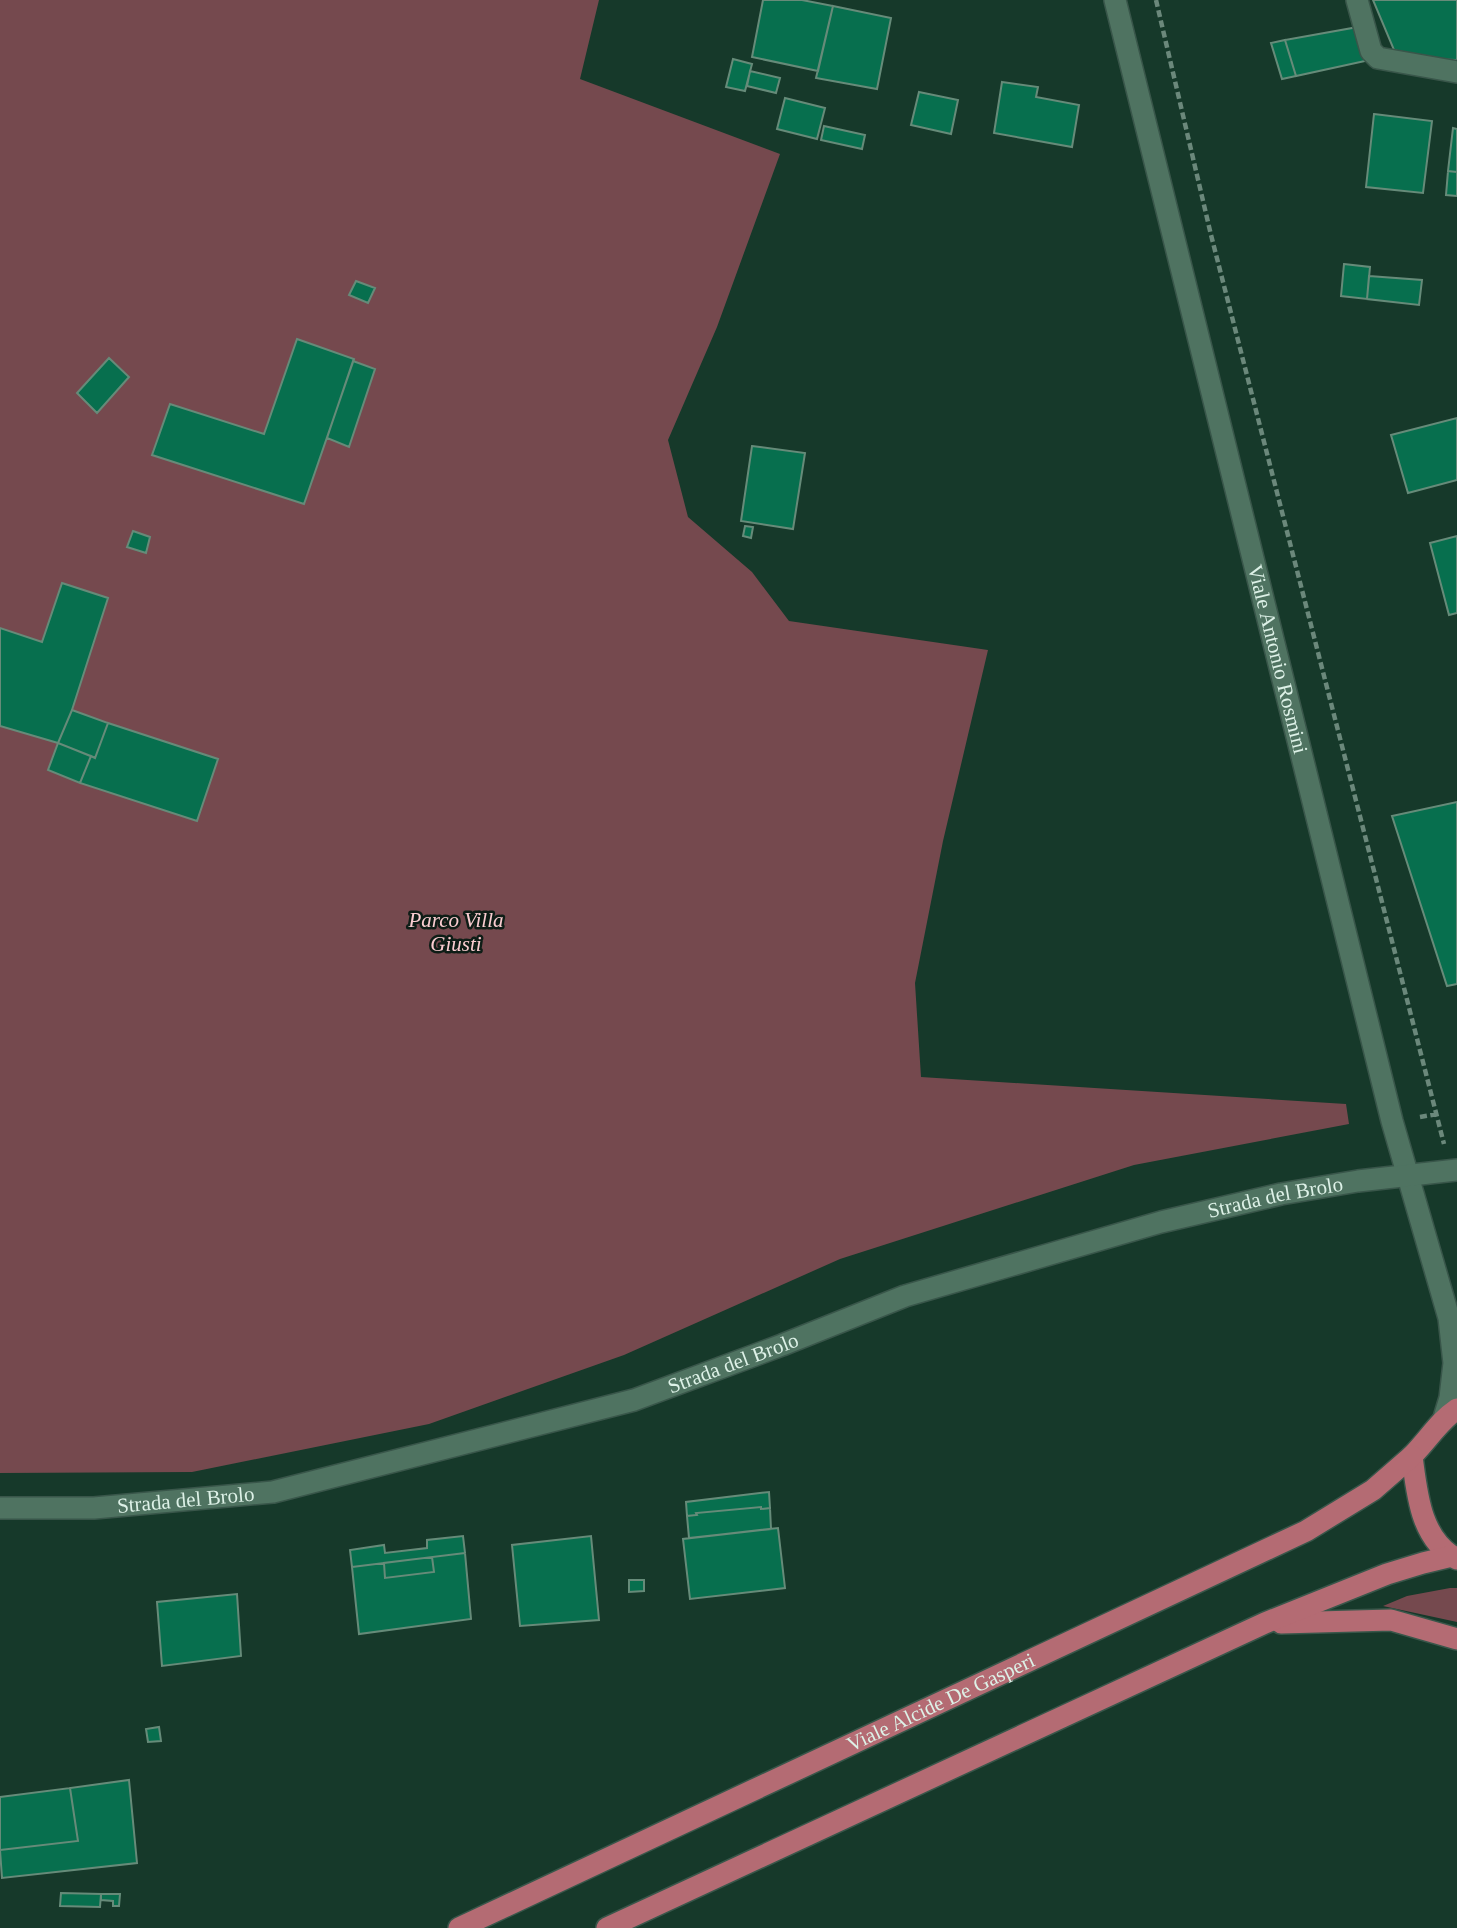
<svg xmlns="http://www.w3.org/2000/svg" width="1457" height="1928" font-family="'Times New Roman',serif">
	<rect width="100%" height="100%" fill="#16392a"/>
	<path fill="#75494e" d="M 0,0 L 599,0 L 580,79 L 780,154 L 717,327 L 668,440 L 688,517 L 752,572 L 789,621 L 988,650 L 943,841 L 915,983 L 921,1077 L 1346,1104 L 1349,1124 L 1134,1165 L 840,1259 L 624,1355 L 429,1424 L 192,1472 L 0,1473 Z
		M 1450,1588 L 1457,1588 L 1457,1622 L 1383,1606 L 1407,1596 Z"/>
	<path fill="#076f4e" stroke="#668b79" stroke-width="2" d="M 763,0 L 802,0 L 833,6 L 818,71 L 752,57 Z
		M 1373,0 L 1457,0 L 1457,60 L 1423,59 L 1394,50 Z
		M 833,6 L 891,18 L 877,89 L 816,78 Z
		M 1358,27 L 1365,61 L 1296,76 L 1285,40 Z
		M 1285,40 L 1296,76 L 1282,79 L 1271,43 Z
		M 733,59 L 752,64 L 745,91 L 726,87 Z
		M 750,71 L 780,78 L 776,93 L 747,86 Z
		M 1002,82 L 1038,87 L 1036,97 L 1079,105 L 1072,147 L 994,133 Z
		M 919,92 L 958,100 L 951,134 L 911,125 Z
		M 785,98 L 825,108 L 817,139 L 777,129 Z
		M 1374,114 L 1432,121 L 1423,193 L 1366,187 Z
		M 824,126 L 865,135 L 862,149 L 821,140 Z
		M 1453,128 L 1457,129 L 1457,172 L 1448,171 Z
		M 1448,171 L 1457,172 L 1457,196 L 1446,195 Z
		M 1344,264 L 1370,267 L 1367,299 L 1341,296 Z
		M 1369,276 L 1422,280 L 1419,305 L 1367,299 Z
		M 356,281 L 375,288 L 368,303 L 349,295 Z
		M 297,339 L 354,359 L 304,504 L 152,455 L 170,404 L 264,434 Z
		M 109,358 L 129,377 L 97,413 L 77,393 Z
		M 353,361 L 375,369 L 349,447 L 327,438 Z
		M 1457,418 L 1457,480 L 1408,493 L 1391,435 Z
		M 752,446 L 805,453 L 793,529 L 741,521 Z
		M 745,526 L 753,527 L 751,538 L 743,536 Z
		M 133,531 L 150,537 L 146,553 L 127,547 Z
		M 1457,536 L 1457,613 L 1449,615 L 1430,543 Z
		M 62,583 L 108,598 L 72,710 L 58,743 L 0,726 L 0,628 L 42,642 Z
		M 72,710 L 108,723 L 95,758 L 58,743 Z
		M 108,723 L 218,759 L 197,821 L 80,783 L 91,756 L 95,758 Z
		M 58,743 L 91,756 L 80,783 L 48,770 Z
		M 1457,802 L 1457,984 L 1447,986 L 1392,816 Z
		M 769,1492 L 770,1508 L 761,1509 L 761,1507 L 696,1513 L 697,1515 L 687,1516 L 686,1502 Z
		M 761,1507 L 761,1509 L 770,1508 L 771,1529 L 689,1538 L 687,1516 L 697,1515 L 696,1513 Z
		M 778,1528 L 785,1588 L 690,1599 L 683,1539 Z
		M 463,1536 L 465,1553 L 352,1567 L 350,1550 L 384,1545 L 385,1553 L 427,1548 L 427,1540 Z
		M 591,1536 L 599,1620 L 520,1626 L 512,1545 Z
		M 465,1553 L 471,1619 L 359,1634 L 352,1567 L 384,1563 L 385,1578 L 434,1572 L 432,1557 Z
		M 432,1557 L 434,1572 L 385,1578 L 384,1563 Z
		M 629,1580 L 644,1580 L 644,1591 L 629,1592 Z
		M 237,1594 L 241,1656 L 162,1666 L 157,1602 Z
		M 159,1727 L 161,1741 L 148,1742 L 146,1729 Z
		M 129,1780 L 137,1863 L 2,1878 L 0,1850 L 78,1841 L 70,1788 Z
		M 70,1788 L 78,1841 L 0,1850 L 0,1797 Z
		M 61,1893 L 101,1894 L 100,1907 L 60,1906 Z
		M 101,1894 L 120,1894 L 119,1906 L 113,1906 L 113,1901 L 101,1900 Z"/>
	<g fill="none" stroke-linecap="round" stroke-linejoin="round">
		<defs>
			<g id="minor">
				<path id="s1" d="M 1115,0 L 1392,1121 L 1449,1318 L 1454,1363 L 1450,1398 L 1444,1418"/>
				<path d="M 1357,0 L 1371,51 L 1378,58 L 1457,72"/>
				<path id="s2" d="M 0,1508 L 94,1508 L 273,1492 L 634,1400 L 782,1345 L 905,1296 L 1161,1222 L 1281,1194 L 1358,1181 L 1457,1170"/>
			</g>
			<g id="major">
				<path d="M 1457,1409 C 1439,1421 1428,1440 1412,1456 C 1417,1493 1420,1539 1457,1559"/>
				<path d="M 1281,1623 L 1391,1620 L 1457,1639"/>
				<path id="s3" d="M 459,1928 L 1306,1531 L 1373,1490 L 1412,1456"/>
				<path d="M 607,1928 L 1265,1623 L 1387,1574 L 1423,1563 L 1452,1556"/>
			</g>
		</defs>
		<use href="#minor" stroke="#39564a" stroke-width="24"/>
		<use href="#major" stroke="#39564a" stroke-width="24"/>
		<path stroke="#6b887b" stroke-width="4.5" stroke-dasharray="7 3.5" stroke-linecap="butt" d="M 1156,0 L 1211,235 L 1444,1144
			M 1420,1117 L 1437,1114"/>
		<use href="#minor" stroke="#4f7361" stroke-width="21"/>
		<use href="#major" stroke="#b46b73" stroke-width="21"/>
	</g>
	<g text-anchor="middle" stroke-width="5" stroke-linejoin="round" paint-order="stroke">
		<g font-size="21" fill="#ddf1e7" stroke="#0e1d16">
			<text dy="7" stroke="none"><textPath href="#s1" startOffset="679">Viale Antonio Rosmini</textPath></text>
			<text dy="7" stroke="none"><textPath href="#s2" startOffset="1320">Strada del Brolo</textPath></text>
			<text dy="7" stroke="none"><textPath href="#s2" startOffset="752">Strada del Brolo</textPath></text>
			<text dy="7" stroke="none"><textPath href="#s2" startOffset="186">Strada del Brolo</textPath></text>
			<text dy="7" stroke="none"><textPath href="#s3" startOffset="532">Viale Alcide De Gasperi</textPath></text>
		</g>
		<g font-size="21" font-style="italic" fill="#fbcdd1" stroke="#0e1d16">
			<text x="456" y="927">Parco Villa<tspan x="456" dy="24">Giusti</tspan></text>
		</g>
	</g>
</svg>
